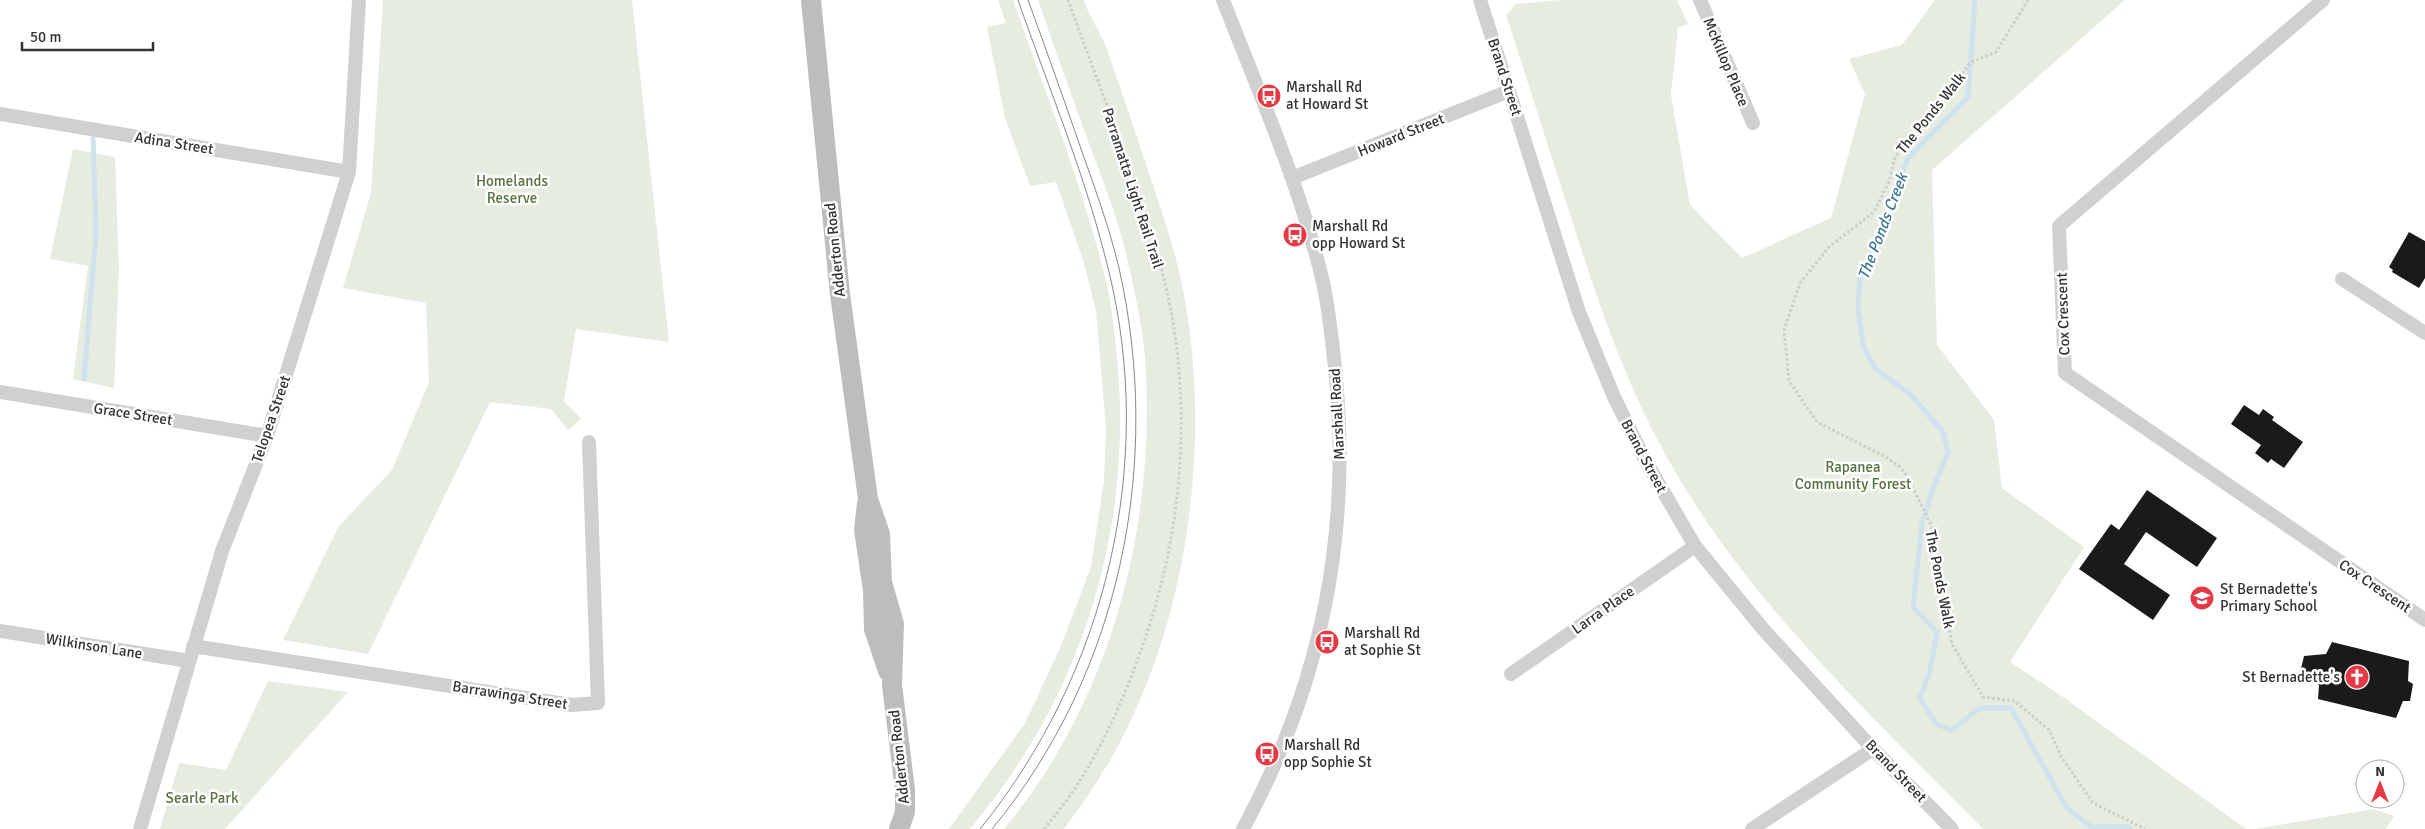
<svg xmlns="http://www.w3.org/2000/svg" width="2425" height="829" font-family="Signika,sans-serif">
	<rect width="100%" height="100%" fill="#fff"/>
	<path fill="#e6ecdf" d="M 383,0 L 632,0 L 669,342 L 576,329 L 564,401 L 581,419 L 568,430 L 551,409 L 490,402 L 368,654 L 283,640 L 339,526 L 392,470 L 429,382 L 426,303 L 343,288 L 371,193 Z
		M 998,0 L 1013,0 C 1045,92 1082,183 1105,277 C 1112,303 1114,330 1117,356 C 1134,530 1082,696 970,829 L 949,829 L 1025,723 L 1060,648 L 1091,567 L 1104,480 L 1106,428 L 1096,311 L 1084,263 L 1056,182 L 1030,186 L 1005,118 L 987,27 L 1006,23 Z
		M 1038,0 L 1084,0 C 1089,17 1100,31 1106,47 C 1120,86 1133,125 1146,164 C 1160,207 1176,250 1184,295 C 1211,441 1189,613 1119,744 C 1103,774 1084,802 1064,829 L 1004,829 C 1111,701 1157,524 1145,359 C 1142,321 1133,283 1124,246 C 1115,210 1101,176 1088,141 C 1071,94 1054,47 1038,0 Z
		M 1561,0 L 1677,0 L 1688,24 L 1678,28 L 1671,95 L 1690,205 L 1742,258 L 1831,218 L 1865,94 L 1849,59 L 1902,45 L 1935,0 L 2125,0 L 1932,170 L 1937,345 L 1994,420 L 2002,488 L 2084,547 L 2010,662 L 2063,697 L 2246,829 L 1983,829 C 1863,707 1736,591 1656,437 C 1618,364 1593,287 1568,208 C 1547,143 1527,79 1506,15 L 1516,4 Z
		M 73,149 L 115,157 L 119,270 L 114,388 L 73,379 L 88,266 L 50,259 Z
		M 268,681 L 348,692 L 225,829 L 160,829 L 179,763 L 226,770 Z
		M 2373,809 L 2394,816 L 2386,829 L 2255,829 Z"/>
	<g fill="none" stroke-linecap="round" stroke-linejoin="round">
		<path stroke="#cfe2ee" stroke-width="5" d="M 1975,0 L 1968,97 L 1908,158 L 1879,235 L 1860,277 L 1858,308 L 1863,346 L 1875,368 L 1911,395 L 1943,432 L 1948,452 L 1934,486 L 1922,523 L 1913,607 L 1937,632 L 1930,671 L 1920,698 L 1936,724 L 1951,730 L 1980,708 L 2011,708 L 2066,807 L 2091,827 L 2128,827 L 2130,829
			M 84,379 L 96,233 L 93,138"/>
	</g>
	<path fill="#1a1a1a" d="M 2409,232 L 2425,241 L 2425,278 L 2419,288 L 2392,272 L 2393,270 L 2389,267 Z
		M 2244,405 L 2259,415 L 2263,409 L 2274,417 L 2272,420 L 2303,442 L 2284,468 L 2271,459 L 2268,463 L 2255,453 L 2261,445 L 2231,424 Z
		M 2147,490 L 2217,538 L 2197,567 L 2146,532 L 2124,564 L 2170,595 L 2153,620 L 2079,569 L 2111,524 L 2119,530 Z
		M 2332,642 L 2409,661 L 2408,681 L 2413,684 L 2410,701 L 2403,701 L 2396,718 L 2318,699 L 2319,685 L 2300,673 L 2304,656 L 2326,654 Z"/>
	<g fill="none" stroke-linecap="round" stroke-linejoin="round">
		<path stroke="#cdcdcd" stroke-width="3" stroke-dasharray="2.5 2.5" stroke-linecap="butt" d="M 2028,0 L 1996,52 L 1971,62 L 1895,157 L 1889,182 L 1874,212 L 1829,247 L 1800,283 L 1784,330 L 1789,381 L 1817,422 L 1884,456 L 1899,466 L 1907,476 L 1932,527 L 1952,644 L 1983,697 L 2015,701 L 2049,730 L 2062,758 L 2093,803 L 2145,829
			M 1044,829 C 1087,780 1117,717 1139,656 C 1187,526 1196,383 1156,249 C 1131,165 1098,83 1068,0"/>
		<path stroke="#d0d0d0" stroke-width="14" d="M 1223,0 C 1259,93 1300,185 1323,282 C 1329,310 1332,340 1335,368 C 1352,533 1322,683 1243,829
			M 1480,0 L 1579,312 L 1614,397 L 1645,460 L 1695,546 L 1763,629 L 1873,749 L 1952,829
			M 1700,0 L 1753,123
			M 2323,0 L 2059,226 L 2065,373 L 2425,620
			M 0,114 L 349,172
			M 1292,178 L 1509,91
			M 2342,279 L 2425,333
			M 0,392 L 267,436
			M 0,631 L 189,661
			M 193,646 L 572,705 L 598,703 L 589,442
			M 1511,674 L 1695,546
			M 140,829 L 222,551 L 267,436 L 349,172 L 359,0
			M 1752,829 L 1873,749"/>
		<path stroke="#bdbdbd" stroke-width="20" d="M 811,0 L 840,294 L 868,499 L 880,534 L 882,582 L 894,624 L 892,685 L 905,790 L 905,812 L 899,829
			M 867,503 L 864,530 L 873,590 L 874,629 L 888,671"/>
		<path stroke="#888" stroke-width="1" d="M 980,829 C 1106,674 1157,463 1108,268 C 1086,177 1049,89 1018,0
			M 992,829 C 1121,673 1163,463 1119,268 C 1109,226 1094,186 1080,146 C 1063,97 1046,49 1028,0"/>
	</g>
	<defs>
		<symbol id="bus-disc" viewBox="-11 -11 22 22"><circle r="9.5" fill="#e63946" stroke="#fff"/><path d="M-5-6H5V4H4V6H2V4H-2V6H-4V4H-5ZM-3.5-4V0h7V-4ZM-3.5 1.2v1.5H-2V1.2ZM2 1.2v1.5H3.5V1.2Z" fill="#fff"/></symbol>
		<symbol id="school-disc" viewBox="-11 -11 22 22"><circle r="9.5" fill="#e63946" stroke="#fff"/><path d="M0-5L7-2L0 1L-7-2ZM-4 1L0 2.5L4 1V4Q0 6-4 4Z" fill="#fff"/></symbol>
		<symbol id="church-disc" viewBox="-11 -11 22 22"><circle r="9.5" fill="#e63946" stroke="#fff"/><path d="M-1.2-6h2.4v3.5h3.3v2.4h-3.3V6h-2.4V-.1h-3.3v-2.4h3.3Z" fill="#fff"/></symbol>
	</defs>
	<g fill-rule="evenodd">
		<use href="#bus-disc" x="1255" y="82" width="28" height="28"/>
		<use href="#bus-disc" x="1281" y="221" width="28" height="28"/>
		<use href="#school-disc" x="2188" y="584" width="28" height="28"/>
		<use href="#bus-disc" x="1313" y="628" width="28" height="28"/>
		<use href="#church-disc" x="2343" y="663" width="28" height="28"/>
		<use href="#bus-disc" x="1253" y="740" width="28" height="28"/>
	</g>
	<g text-anchor="middle" stroke-width="5" stroke-linejoin="round" paint-order="stroke">
		<g font-size="15" fill="#333" stroke="#fff">
			<text transform="translate(1726 62) rotate(67)" y="5">McKillop Place</text>
			<text transform="translate(1505 77) rotate(72)" y="5">Brand Street</text>
			<text transform="translate(1931 113) rotate(-51)" y="5">The Ponds Walk</text>
			<text transform="translate(1401 135) rotate(-22)" y="5">Howard Street</text>
			<text transform="translate(174 143) rotate(9)" y="5">Adina Street</text>
			<text transform="translate(1133 188) rotate(72)" y="5">Parramatta Light Rail Trail</text>
			<text transform="translate(835 250) rotate(-96)" y="5">Adderton Road</text>
			<text transform="translate(2063 314) rotate(-92)" y="5">Cox Crescent</text>
			<text transform="translate(133 414) rotate(9)" y="5">Grace Street</text>
			<text transform="translate(1337 414) rotate(-93)" y="5">Marshall Road</text>
			<text transform="translate(271 419) rotate(-71)" y="5">Telopea Street</text>
			<text transform="translate(1644 456) rotate(62)" y="5">Brand Street</text>
			<text transform="translate(1940 579) rotate(79)" y="5">The Ponds Walk</text>
			<text transform="translate(2375 586) rotate(34)" y="5">Cox Crescent</text>
			<text transform="translate(1603 610) rotate(-35)" y="5">Larra Place</text>
			<text transform="translate(94 646) rotate(9)" y="5">Wilkinson Lane</text>
			<text transform="translate(510 695) rotate(9)" y="5">Barrawinga Street</text>
			<text transform="translate(899 757) rotate(-96)" y="5">Adderton Road</text>
			<text transform="translate(1896 771) rotate(46)" y="5">Brand Street</text>
		</g>
		<g font-size="15" fill="#333" stroke="#fff" text-anchor="start">
			<text x="1286" y="92">Marshall Rd<tspan x="1286" dy="17">at Howard St</tspan></text>
			<text x="1312" y="231">Marshall Rd<tspan x="1312" dy="17">opp Howard St</tspan></text>
			<text x="2220" y="594">St Bernadette's<tspan x="2220" dy="17">Primary School</tspan></text>
			<text x="1344" y="638">Marshall Rd<tspan x="1344" dy="17">at Sophie St</tspan></text>
			<text x="2340" y="682" text-anchor="end">St Bernadette's</text>
			<text x="1284" y="750">Marshall Rd<tspan x="1284" dy="17">opp Sophie St</tspan></text>
		</g>
		<g font-size="15" fill="#56703f" stroke="#fff">
			<text x="512" y="186">Homelands<tspan x="512" dy="17">Reserve</tspan></text>
			<text x="1853" y="472">Rapanea<tspan x="1853" dy="17">Community Forest</tspan></text>
			<text x="202" y="803">Searle Park</text>
		</g>
		<g font-size="16" font-style="italic" fill="#3f7597" stroke="#fff">
			<text transform="translate(1882 226) rotate(-69)" y="6">The Ponds Creek</text>
		</g>
	</g>
	<g transform="translate(2380 784)"><circle r="24" fill="#ffffff" stroke="#adadad"/>
	<path d="M0-4L9 19L0 12L-9 19Z" fill="#e63946"/>
	<text y="-8" font-size="14" font-weight="bold" text-anchor="middle" fill="#333333">N</text>
	</g>
	<path d="M22 42v8h131v-8" fill="none" stroke="#333333" stroke-width="2.5"/>
	<text x="30" y="42" font-size="15" fill="#333333" stroke="#ffffff" stroke-width="4" paint-order="stroke">50 m</text>
</svg>
